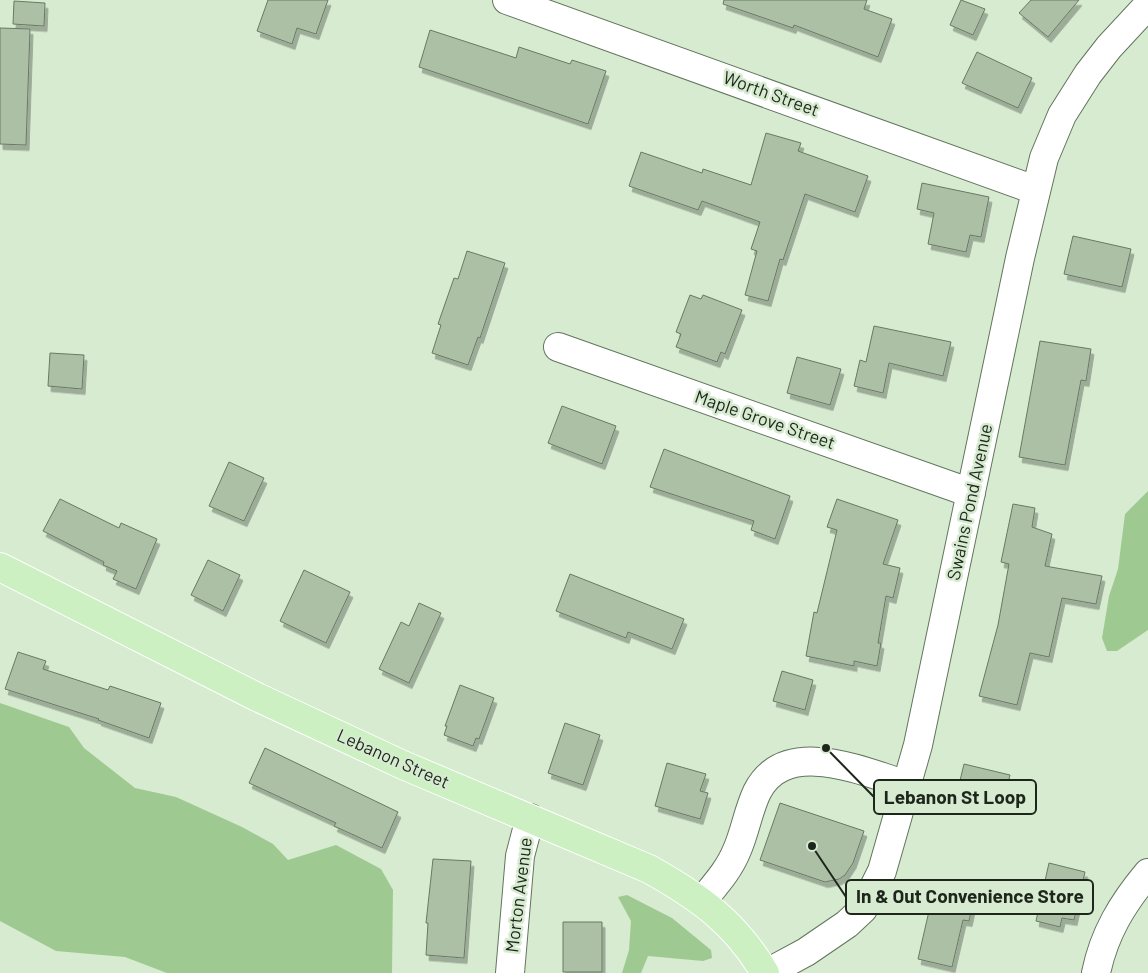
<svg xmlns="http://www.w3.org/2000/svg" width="1148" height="973" font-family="Barlow,sans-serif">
	<defs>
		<filter id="shadow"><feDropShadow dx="3" dy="5.5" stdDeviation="0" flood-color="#0004"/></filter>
	</defs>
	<rect width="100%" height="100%" fill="#d6ebd0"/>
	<path fill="#9eca92" d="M 1148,491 L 1148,630 L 1117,651 L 1107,651 L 1102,638 L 1109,596 L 1118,569 L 1125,514 Z
		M 0,703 L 69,727 L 84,748 L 135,788 L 176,797 L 242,827 L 273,844 L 288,860 L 336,845 L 381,869 L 393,890 L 392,973 L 167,973 L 125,957 L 56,951 L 0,921 Z
		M 627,895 L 672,918 L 711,950 L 712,958 L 703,961 L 648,956 L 641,973 L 622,973 L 629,950 L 631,921 L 618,897 Z"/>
	<path fill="#acc0a6" stroke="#677a62" filter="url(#shadow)" d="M 268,0 L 328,0 L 316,34 L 297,28 L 292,44 L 257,31 Z
		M 724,0 L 867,0 L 864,9 L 892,19 L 878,57 L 794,25 L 793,28 L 723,4 Z
		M 961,0 L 985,9 L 973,35 L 950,25 Z
		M 1031,0 L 1079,0 L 1048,37 L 1019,13 Z
		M 14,1 L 45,3 L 44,26 L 13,24 Z
		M 0,28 L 30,29 L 26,145 L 0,144 Z
		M 430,30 L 516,58 L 519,47 L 570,64 L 572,60 L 606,71 L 588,124 L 419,67 Z
		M 977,52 L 1032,78 L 1018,108 L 962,83 Z
		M 766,133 L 801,143 L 798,151 L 868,176 L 855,212 L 805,194 L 783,260 L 780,259 L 768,301 L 745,295 L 757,251 L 751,249 L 760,222 L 702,201 L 698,210 L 629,186 L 641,152 L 702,173 L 703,169 L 751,185 Z
		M 922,183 L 989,197 L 981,237 L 970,235 L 966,252 L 928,244 L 934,213 L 917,209 Z
		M 1073,236 L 1131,249 L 1122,287 L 1064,274 Z
		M 467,251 L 505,263 L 480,338 L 478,337 L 468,365 L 432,353 L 441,325 L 438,324 L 454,278 L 458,279 Z
		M 690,295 L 701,299 L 703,295 L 742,310 L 725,354 L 721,352 L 717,362 L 676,347 L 681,334 L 676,332 Z
		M 874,326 L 951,342 L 943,376 L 889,363 L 883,393 L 854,386 L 860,360 L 866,362 Z
		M 1040,341 L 1091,349 L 1086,381 L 1081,380 L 1065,465 L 1019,457 Z
		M 50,353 L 84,355 L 82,389 L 48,386 Z
		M 797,357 L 841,369 L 830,405 L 787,393 Z
		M 562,406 L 616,426 L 602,464 L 548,443 Z
		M 664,449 L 790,496 L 775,539 L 751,530 L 754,521 L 650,487 Z
		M 229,462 L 264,478 L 244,521 L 209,506 Z
		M 60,499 L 119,528 L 121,523 L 157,539 L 136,589 L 113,579 L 117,571 L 103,565 L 104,562 L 43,531 Z
		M 837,499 L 898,520 L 883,564 L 900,568 L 893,598 L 886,596 L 878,643 L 881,643 L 877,666 L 854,661 L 854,666 L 806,656 L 814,612 L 817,613 L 837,530 L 827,527 Z
		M 1013,504 L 1035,508 L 1032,527 L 1052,534 L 1045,566 L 1102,576 L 1096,604 L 1062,598 L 1049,657 L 1030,653 L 1017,705 L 979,696 L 998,625 L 1009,564 L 1001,562 Z
		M 208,560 L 240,575 L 223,611 L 191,595 Z
		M 304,570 L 350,592 L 326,643 L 280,621 Z
		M 570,574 L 684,619 L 672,649 L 628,632 L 626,638 L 556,611 Z
		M 419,603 L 441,613 L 409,683 L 379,669 L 401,622 L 409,626 Z
		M 18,652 L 46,661 L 43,669 L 108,690 L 110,686 L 161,703 L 149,738 L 98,720 L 99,719 L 5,689 Z
		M 782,671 L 813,680 L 805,710 L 773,701 Z
		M 460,685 L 494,698 L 479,739 L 476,738 L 473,746 L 444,735 L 447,726 L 445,726 Z
		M 565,723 L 600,735 L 583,785 L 548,773 Z
		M 265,748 L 398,812 L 382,848 L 334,826 L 336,823 L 249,783 Z
		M 667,763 L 706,774 L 700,791 L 708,793 L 700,819 L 655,806 Z
		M 964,764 L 1010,775 L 1004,800 L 996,798 L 995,802 L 957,793 Z
		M 780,803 L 864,831 L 853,863 L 845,875 L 839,879 L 825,882 L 760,860 Z
		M 433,859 L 471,861 L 464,958 L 426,955 L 428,923 L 426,923 Z
		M 1049,863 L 1085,872 L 1074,920 L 1062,918 L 1060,927 L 1036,921 Z
		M 935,885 L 975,894 L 969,921 L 963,920 L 952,967 L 918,959 Z
		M 563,922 L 602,922 L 602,972 L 563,972 Z"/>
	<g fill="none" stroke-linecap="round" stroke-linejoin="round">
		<defs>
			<path id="minor" d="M 507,0 L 1035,190
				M 558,347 L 971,493
				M 702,901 C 715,885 729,870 737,850 C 745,832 748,811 757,792 C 785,736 864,772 907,785
				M 510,973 L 520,856 L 530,818
				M 767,973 L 806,952 L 847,924 L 863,909 L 882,871 L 918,745 L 1020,258 L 1044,158 L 1062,115 L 1088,74 L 1109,47 L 1148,5
				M 1096,973 C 1104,934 1122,904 1148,873"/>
			<path id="major" d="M 0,567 L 257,697 L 403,765 L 649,869 C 699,897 735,922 765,973"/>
		</defs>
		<use href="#minor" stroke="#62755d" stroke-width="30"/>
		<use href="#major" stroke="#fff" stroke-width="30"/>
		<use href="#minor" stroke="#fff" stroke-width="28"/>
		<use href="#major" stroke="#ccf0c2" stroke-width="28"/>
	</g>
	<g text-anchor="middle" stroke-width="5" stroke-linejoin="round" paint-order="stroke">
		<g font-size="18" fill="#1e261c" stroke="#d6ebd0">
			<text transform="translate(771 94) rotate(20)" y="6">Worth Street</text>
			<text transform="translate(765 420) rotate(19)" y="6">Maple Grove Street</text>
			<text transform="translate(970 502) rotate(-78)" y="6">Swains Pond Avenue</text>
			<text transform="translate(393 759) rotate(24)" y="6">Lebanon Street</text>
			<text transform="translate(519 895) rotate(-83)" y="6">Morton Avenue</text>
		</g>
	</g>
	<path fill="none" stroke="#1e261c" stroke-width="2" d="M826 748L874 797M812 846L846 897"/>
	<g fill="#1e261c" stroke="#d6ebd0" stroke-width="2">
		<circle cx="826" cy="748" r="5"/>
		<circle cx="812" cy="846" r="5"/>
	</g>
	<g fill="#d6ebd0" stroke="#1e261c" stroke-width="2">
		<rect x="874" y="780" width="162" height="34" rx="5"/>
		<rect x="846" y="880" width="247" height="34" rx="5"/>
	</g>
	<g font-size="19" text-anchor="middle" font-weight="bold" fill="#1e261c">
		<text x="955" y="804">Lebanon St Loop</text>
		<text x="970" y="903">In &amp; Out Convenience Store</text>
	</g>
</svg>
